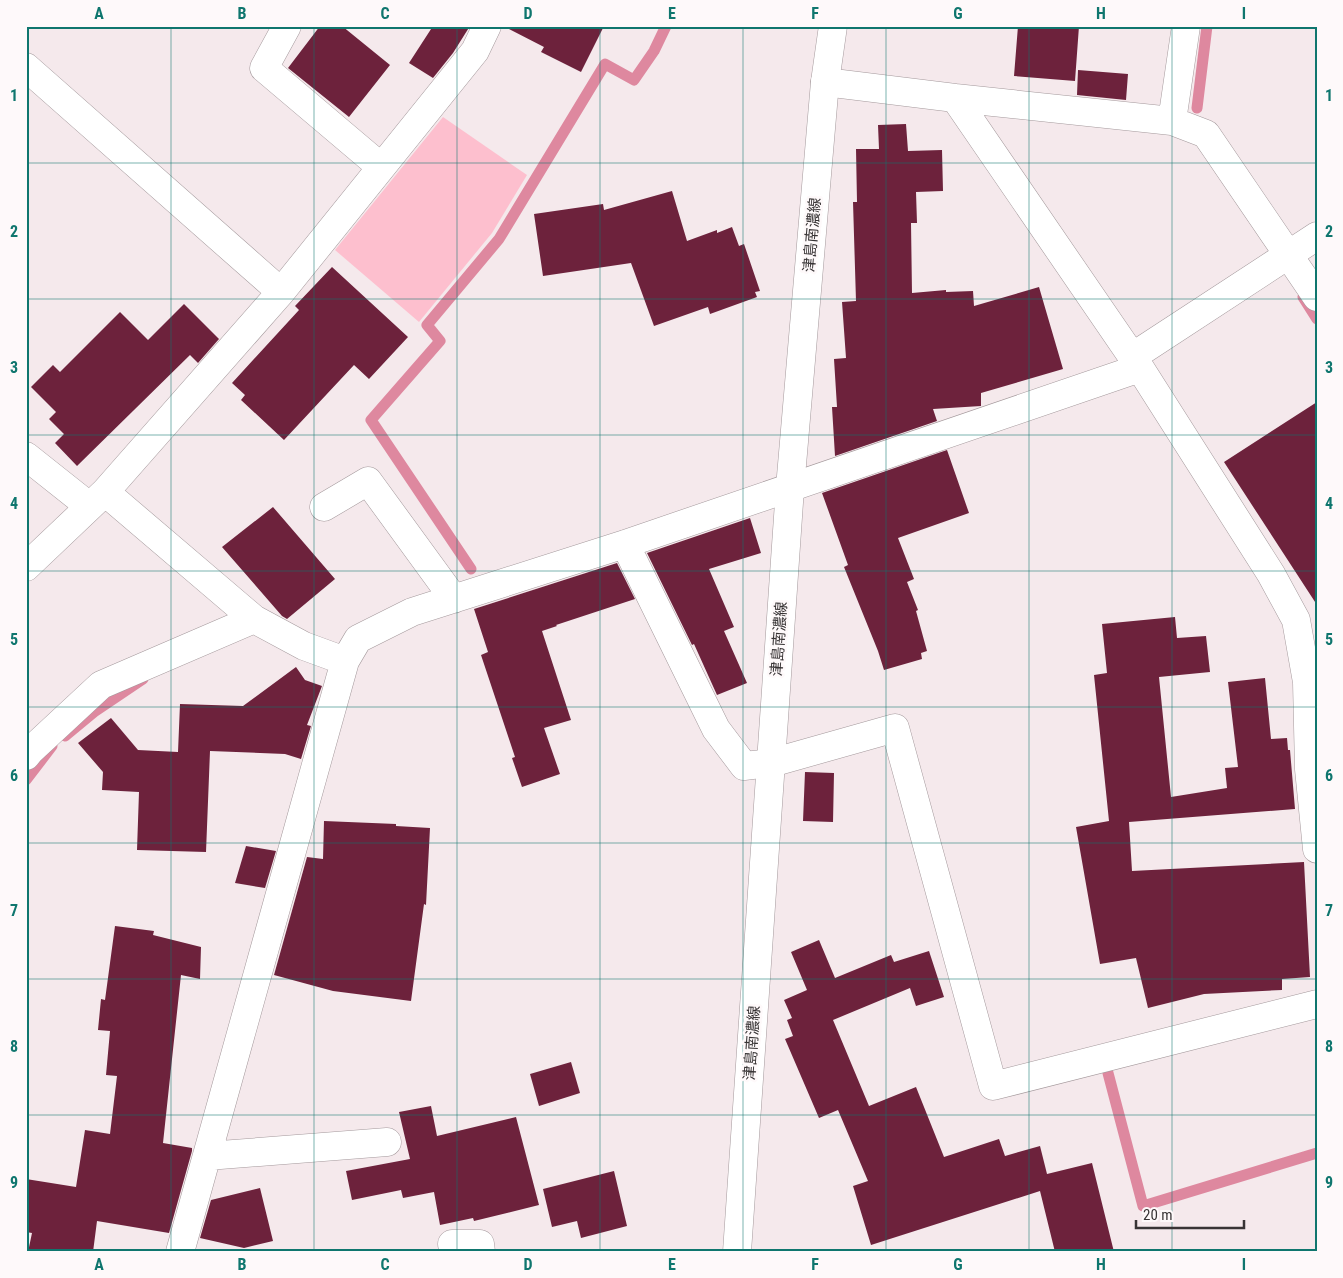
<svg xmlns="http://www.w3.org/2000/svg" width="1343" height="1278" font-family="'Roboto Condensed','Noto Sans JP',sans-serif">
	<rect width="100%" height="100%" fill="#f5e9ec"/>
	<path fill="#fdbfce" d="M 443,117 L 527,175 L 492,233 L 419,322 L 335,250 Z"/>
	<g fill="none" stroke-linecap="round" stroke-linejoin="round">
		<path stroke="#de889f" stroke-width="11" d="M 1197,108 L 1207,26
			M 1303,297 L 1317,319
			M 471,569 L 371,420 L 440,341 L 427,325 L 499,239 L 605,64 L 634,80 L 654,51 L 666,26
			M 65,736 L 94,712 L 143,679
			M 26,780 L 52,746
			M 1108,1073 L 1143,1206 L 1317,1153"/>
	</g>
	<path fill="#6d223c" d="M 320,26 L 342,26 L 390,65 L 349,117 L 288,68 Z
		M 433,26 L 470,26 L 453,53 L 433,78 L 409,63 Z
		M 503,26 L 604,26 L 581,72 L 541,52 L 544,47 Z
		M 1018,26 L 1079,26 L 1075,81 L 1014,76 Z
		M 1078,70 L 1128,74 L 1126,100 L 1077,95 Z
		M 906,124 L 908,151 L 942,150 L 943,191 L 916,192 L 917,223 L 911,223 L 912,293 L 946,290 L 946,292 L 973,291 L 974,306 L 1039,287 L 1063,369 L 981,393 L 981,406 L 933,409 L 937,421 L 835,456 L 832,407 L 837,407 L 834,359 L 846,358 L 842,302 L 856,301 L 853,202 L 857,202 L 856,149 L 879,149 L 878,125 Z
		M 672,191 L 687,241 L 717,230 L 717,233 L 732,227 L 739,246 L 744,244 L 760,291 L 755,292 L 757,297 L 710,314 L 708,307 L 654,326 L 631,263 L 543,276 L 534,214 L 603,204 L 604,210 Z
		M 332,267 L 408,337 L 369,379 L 354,365 L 284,440 L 241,400 L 245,395 L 232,383 L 299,310 L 295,306 Z
		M 184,304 L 219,339 L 198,363 L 190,355 L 77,466 L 55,443 L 64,434 L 49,419 L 56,412 L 31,387 L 53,365 L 60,372 L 120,312 L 148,340 Z
		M 1317,402 L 1317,605 L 1224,462 Z
		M 947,450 L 969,513 L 898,538 L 914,579 L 907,582 L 918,610 L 916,611 L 927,651 L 921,653 L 922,659 L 884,670 L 878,651 L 844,567 L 848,565 L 822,493 Z
		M 273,507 L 335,579 L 287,619 L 282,616 L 222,547 Z
		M 750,518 L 761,553 L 709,569 L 734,627 L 724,631 L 747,683 L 717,695 L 694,644 L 692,645 L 647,553 Z
		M 617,563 L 635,599 L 556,625 L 557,626 L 542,631 L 571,720 L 544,728 L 560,774 L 522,787 L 512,758 L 515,757 L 481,655 L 488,652 L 474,609 Z
		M 1175,617 L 1177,638 L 1206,636 L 1210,672 L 1159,677 L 1171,797 L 1227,788 L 1225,768 L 1238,767 L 1228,682 L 1265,678 L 1271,739 L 1287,738 L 1288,750 L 1290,750 L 1295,809 L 1129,822 L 1132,871 L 1304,862 L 1310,977 L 1282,979 L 1282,990 L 1204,994 L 1148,1008 L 1136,958 L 1100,964 L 1076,827 L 1109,821 L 1094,675 L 1107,673 L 1102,624 Z
		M 296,667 L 305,680 L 322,686 L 307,725 L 311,726 L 301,759 L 285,754 L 210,751 L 206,852 L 137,850 L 139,792 L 102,790 L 103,772 L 78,743 L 111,718 L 138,750 L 178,752 L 180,704 L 243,706 Z
		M 805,772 L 834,773 L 833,822 L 803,821 Z
		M 324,821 L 396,824 L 396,826 L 430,828 L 426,905 L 424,904 L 411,1001 L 333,991 L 274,975 L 307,857 L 323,859 Z
		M 246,846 L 276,851 L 265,888 L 235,883 Z
		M 115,926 L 154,931 L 153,935 L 201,947 L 200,979 L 181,975 L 163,1143 L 192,1148 L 192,1151 L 169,1233 L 97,1221 L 93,1252 L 28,1252 L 32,1233 L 26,1232 L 26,1179 L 76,1187 L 85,1130 L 110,1134 L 117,1076 L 106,1075 L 110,1031 L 98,1030 L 101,999 L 105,1000 Z
		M 819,940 L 835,978 L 891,955 L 894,962 L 929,951 L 944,997 L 916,1006 L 910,988 L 833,1020 L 869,1106 L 916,1087 L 944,1157 L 999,1139 L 1005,1156 L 1040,1146 L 1047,1174 L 1092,1163 L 1114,1252 L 1055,1252 L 1040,1191 L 871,1245 L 853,1186 L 868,1181 L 838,1110 L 819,1118 L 785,1039 L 793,1036 L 787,1020 L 792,1018 L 784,1000 L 807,990 L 791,952 Z
		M 571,1062 L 580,1093 L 539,1106 L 530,1074 Z
		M 431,1106 L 437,1136 L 516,1117 L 539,1205 L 474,1221 L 473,1218 L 440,1225 L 434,1192 L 403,1198 L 401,1190 L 352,1200 L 346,1171 L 410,1159 L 399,1112 Z
		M 614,1171 L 627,1226 L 581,1238 L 577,1221 L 552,1227 L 543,1189 Z
		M 260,1188 L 273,1241 L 244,1248 L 200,1238 L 211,1200 Z"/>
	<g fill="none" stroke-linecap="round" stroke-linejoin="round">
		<defs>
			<path id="minor" d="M 287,26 L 264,68 L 381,167
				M 26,67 L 281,292
				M 825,82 L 955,98 L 1140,368 L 1271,574 L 1296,620 L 1307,682 L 1309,769 L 1317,849
				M 955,98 L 1172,121 L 1186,26
				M 1172,121 L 1206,134 L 1317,297
				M 1132,357 L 1317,236
				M 26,456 L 89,506
				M 105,492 L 254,619 L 304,646 L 345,661
				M 324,507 L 368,481 L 454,599
				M 625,544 L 716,729 L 744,766 L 771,763 L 895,728 L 993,1086 L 1317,1004
				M 26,567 L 105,492 L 281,292 L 475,51 L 487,26
				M 26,756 L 30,751 L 101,685 L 254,619
				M 207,1156 L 387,1142
				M 452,1244 L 480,1244 L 481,1252
				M 180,1252 L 345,661 L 358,639 L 412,612 L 625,544 L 1140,368"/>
			<path id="major" d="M 737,1252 L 790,488 L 825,82 L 833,26"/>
		</defs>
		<use href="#minor" stroke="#a4999c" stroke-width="29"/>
		<use href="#major" stroke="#a4999c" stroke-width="29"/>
		<use href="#minor" stroke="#fff" stroke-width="28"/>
		<use href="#major" stroke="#fff" stroke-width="28"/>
	</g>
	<path fill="none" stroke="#0f766e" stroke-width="1" stroke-opacity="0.55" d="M 171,26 L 171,1252M 314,26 L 314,1252M 457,26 L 457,1252M 600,26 L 600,1252M 743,26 L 743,1252M 886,26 L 886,1252M 1029,26 L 1029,1252M 1172,26 L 1172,1252M 26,163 L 1317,163M 26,299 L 1317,299M 26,435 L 1317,435M 26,571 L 1317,571M 26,707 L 1317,707M 26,843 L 1317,843M 26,979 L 1317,979M 26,1115 L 1317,1115"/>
	<g text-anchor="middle" stroke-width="5" stroke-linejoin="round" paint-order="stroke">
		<g font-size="15" fill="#383435" stroke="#fef9fa">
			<text transform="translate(812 235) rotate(-85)" y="5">津島南濃線</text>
			<text transform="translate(779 639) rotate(-86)" y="5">津島南濃線</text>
			<text transform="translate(752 1043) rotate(-86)" y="5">津島南濃線</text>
		</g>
	</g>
	<rect width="1343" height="1278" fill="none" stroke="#fef9fa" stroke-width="55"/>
	<path d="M1136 1220v8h108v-8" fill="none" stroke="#383435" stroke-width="2.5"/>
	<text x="1143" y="1220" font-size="15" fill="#383435" stroke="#fef9fa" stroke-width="4" paint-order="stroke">20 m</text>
	<rect x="28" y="28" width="1288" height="1222" fill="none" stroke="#0f766e" stroke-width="2"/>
	<g font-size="16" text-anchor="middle" font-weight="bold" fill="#0f766e">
		<text x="99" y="19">A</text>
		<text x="242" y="19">B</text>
		<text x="385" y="19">C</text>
		<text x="528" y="19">D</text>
		<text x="672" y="19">E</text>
		<text x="815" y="19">F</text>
		<text x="958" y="19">G</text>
		<text x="1101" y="19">H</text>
		<text x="1244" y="19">I</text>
		<text x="14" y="101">1</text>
		<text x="1329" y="101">1</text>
		<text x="14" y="237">2</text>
		<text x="1329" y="237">2</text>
		<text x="14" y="373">3</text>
		<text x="1329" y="373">3</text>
		<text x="14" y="509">4</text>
		<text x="1329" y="509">4</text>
		<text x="14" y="645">5</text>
		<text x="1329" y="645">5</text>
		<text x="14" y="781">6</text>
		<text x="1329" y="781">6</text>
		<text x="14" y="916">7</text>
		<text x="1329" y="916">7</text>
		<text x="14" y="1052">8</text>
		<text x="1329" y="1052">8</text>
		<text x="14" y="1188">9</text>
		<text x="1329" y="1188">9</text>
		<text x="99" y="1270">A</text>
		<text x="242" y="1270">B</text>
		<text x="385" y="1270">C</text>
		<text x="528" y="1270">D</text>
		<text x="672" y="1270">E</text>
		<text x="815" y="1270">F</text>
		<text x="958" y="1270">G</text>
		<text x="1101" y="1270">H</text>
		<text x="1244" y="1270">I</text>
	</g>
</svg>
